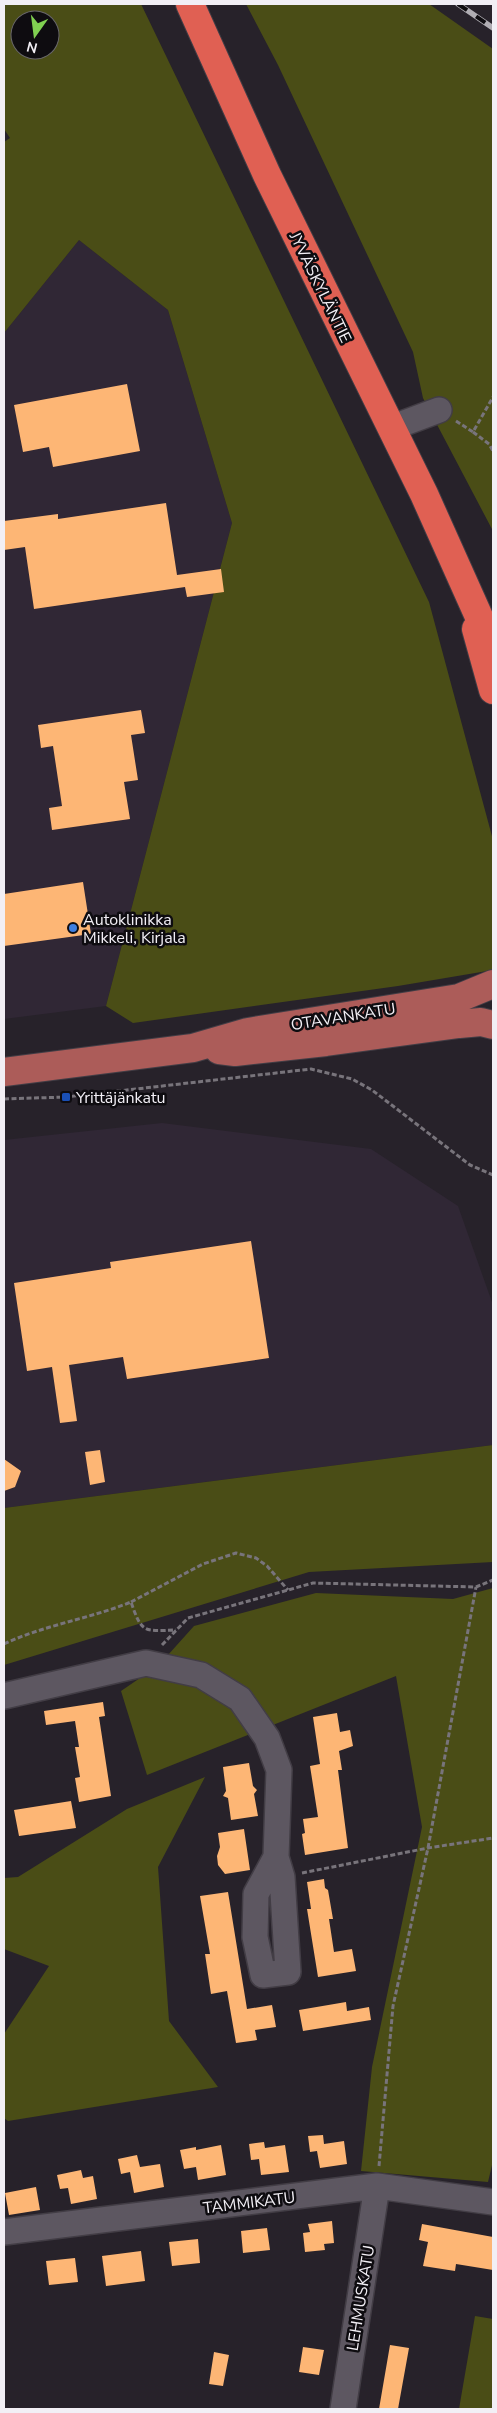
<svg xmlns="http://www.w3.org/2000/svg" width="497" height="2413" font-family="'Nunito Sans',sans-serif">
	<rect width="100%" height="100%" fill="#27222a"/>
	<path fill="#302735" d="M 79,240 L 168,310 L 232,523 L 106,1006 L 4,1019 L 4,333 Z
		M 162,1123 L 371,1149 L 458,1206 L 493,1305 L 493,1445 L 4,1508 L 4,1140 Z"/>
	<path fill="#4a4d16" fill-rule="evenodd" d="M 4,4 L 141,4 L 429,602 L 493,840 L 493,970 L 398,986 L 133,1023 L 106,1006 L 232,523 L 168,310 L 79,240 L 4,333 L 4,142 L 10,138 L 4,129 ZM 20,20 L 50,20 L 50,50 L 20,50 Z
		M 246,4 L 429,4 L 493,49 L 493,531 L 423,398 L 413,352 L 278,65 Z
		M 493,1445 L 493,1562 L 309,1572 L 4,1665 L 4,1508 Z
		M 493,1588 L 493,2161 L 488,2182 L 361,2171 L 372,2067 L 422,1827 L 396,1676 L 147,1775 L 121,1691 L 159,1665 L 194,1626 L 316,1593 L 453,1599 Z
		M 205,1777 L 158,1867 L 169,2021 L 218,2087 L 8,2121 L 4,2118 L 4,2034 L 49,1966 L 4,1949 L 4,1878 L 18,1877 L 127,1809 Z
		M 475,2316 L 493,2319 L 493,2409 L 459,2409 Z"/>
	<path fill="#fdb675" d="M 127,384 L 140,451 L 53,467 L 49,447 L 23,452 L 14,405 Z
		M 166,503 L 177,575 L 221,569 L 224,592 L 187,597 L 185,587 L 34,609 L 25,547 L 4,550 L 4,521 L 58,514 L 58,519 Z
		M 141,710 L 145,733 L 131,735 L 138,780 L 124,782 L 130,819 L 52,830 L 49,808 L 62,806 L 53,746 L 41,748 L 38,725 Z
		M 83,882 L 91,934 L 4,946 L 4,894 Z
		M 251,1241 L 269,1358 L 127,1379 L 123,1357 L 69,1365 L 77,1421 L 60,1423 L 52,1367 L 27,1371 L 14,1283 L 111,1268 L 110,1262 Z
		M 100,1450 L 105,1482 L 90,1485 L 85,1452 Z
		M 4,1459 L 21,1471 L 15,1487 L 4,1491 Z
		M 103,1702 L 105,1716 L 99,1717 L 111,1796 L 79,1802 L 75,1778 L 80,1777 L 75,1747 L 79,1747 L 75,1721 L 46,1725 L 44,1711 Z
		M 337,1713 L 340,1732 L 350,1730 L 353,1746 L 339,1751 L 342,1770 L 338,1770 L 348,1848 L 305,1855 L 302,1834 L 305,1833 L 303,1819 L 318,1817 L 310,1766 L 320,1764 L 313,1717 Z
		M 249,1763 L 253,1786 L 257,1790 L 254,1794 L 258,1816 L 231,1820 L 228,1798 L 223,1796 L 226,1791 L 223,1767 Z
		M 71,1801 L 76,1828 L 19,1836 L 14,1810 Z
		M 244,1829 L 250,1870 L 225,1874 L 218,1865 L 217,1856 L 220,1847 L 218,1833 Z
		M 324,1879 L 325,1888 L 328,1890 L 333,1919 L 329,1919 L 334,1952 L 352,1949 L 356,1971 L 318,1977 L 307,1909 L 311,1909 L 307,1882 Z
		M 228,1892 L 247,2009 L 272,2005 L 276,2027 L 255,2030 L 257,2040 L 236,2043 L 227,1991 L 211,1994 L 205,1954 L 210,1954 L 200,1896 Z
		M 346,2002 L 347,2011 L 369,2007 L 371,2020 L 303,2031 L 299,2010 Z
		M 323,2135 L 324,2144 L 344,2141 L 347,2164 L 320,2168 L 317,2151 L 310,2152 L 308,2136 Z
		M 264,2142 L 265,2148 L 285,2145 L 289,2172 L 261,2175 L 259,2159 L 251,2160 L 249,2144 Z
		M 221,2145 L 226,2175 L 198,2180 L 196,2167 L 184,2169 L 180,2150 L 196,2147 L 196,2150 Z
		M 137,2155 L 140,2167 L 160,2164 L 164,2187 L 134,2193 L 130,2172 L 121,2174 L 118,2159 Z
		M 81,2170 L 83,2178 L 93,2176 L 97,2199 L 71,2204 L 68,2188 L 60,2189 L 57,2175 Z
		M 36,2187 L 40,2210 L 9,2215 L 5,2193 Z
		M 332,2221 L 334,2243 L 324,2244 L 325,2250 L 305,2252 L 303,2233 L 310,2232 L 308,2224 Z
		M 422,2224 L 493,2237 L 493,2270 L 456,2264 L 455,2271 L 423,2266 L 428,2242 L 419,2240 Z
		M 267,2228 L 270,2250 L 243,2253 L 241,2231 Z
		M 198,2239 L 200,2263 L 172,2266 L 169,2242 Z
		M 141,2251 L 145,2281 L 106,2286 L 102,2256 Z
		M 75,2258 L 78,2282 L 49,2285 L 46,2261 Z
		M 390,2345 L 409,2348 L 398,2409 L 379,2409 Z
		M 303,2347 L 324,2350 L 319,2375 L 299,2372 Z
		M 214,2352 L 229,2355 L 223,2386 L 209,2384 Z"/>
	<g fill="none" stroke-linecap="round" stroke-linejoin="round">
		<defs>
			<path id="minor" d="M 391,428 L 439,410
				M 4,1696 L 146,1663 L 201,1675 L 240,1699 L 267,1738 L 279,1770 L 276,1857 L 256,1894 L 255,1937 L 263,1975 L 288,1972 L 282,1877 L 276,1857
				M 4,2232 L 377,2186 L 493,2202
				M 343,2409 L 377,2186"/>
			<path id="major" d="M 219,1050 L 235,1052 L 326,1042 L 459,1024 L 481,1022 L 493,1025
				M 4,1072 L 193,1048 L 248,1032 L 459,998 L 493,984"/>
			<path id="highway" d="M 190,4 L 267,175 L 424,494 L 493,648
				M 476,629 L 493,690"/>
		</defs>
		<use href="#minor" stroke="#423d45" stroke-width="28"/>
		<use href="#major" stroke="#423d45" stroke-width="30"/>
		<use href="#highway" stroke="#423d45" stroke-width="30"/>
		<path stroke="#78747b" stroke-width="3" stroke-dasharray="5 2.5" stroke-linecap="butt" d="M 456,421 L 473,432 L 493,397
			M 473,432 L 489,444 L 493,451
			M 4,1099 L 66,1097 L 311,1069 L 352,1079 L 372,1090 L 470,1165 L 493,1175
			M 131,1602 L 203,1564 L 236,1553 L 256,1558 L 267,1566 L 288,1590
			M 4,1644 C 44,1625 89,1619 131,1602 C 142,1634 144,1631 176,1630
			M 162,1645 L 188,1618 L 313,1583 L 476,1587 L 493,1580
			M 302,1873 L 428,1848 L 493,1838
			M 379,2166 L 393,2006 L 428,1848 L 476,1587"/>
		<use href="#minor" stroke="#5d5761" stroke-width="25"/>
		<use href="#major" stroke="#ac5c59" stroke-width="28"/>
		<use href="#highway" stroke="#e06053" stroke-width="28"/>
		<defs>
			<path id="rail" d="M 458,4 L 493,28"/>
		</defs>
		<use href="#rail" stroke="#b0adb3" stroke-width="5.5"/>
		<use href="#rail" stroke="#0e0c10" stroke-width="4" stroke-dasharray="11" stroke-linecap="butt"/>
	</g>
	<circle fill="#3f7fe0" stroke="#0e0c10" stroke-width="2" cx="73" cy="928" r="5"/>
	<rect fill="#1a4fb4" stroke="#0e0c10" stroke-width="2" x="61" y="1092" width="10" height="10" rx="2.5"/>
	<g text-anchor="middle" stroke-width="5" stroke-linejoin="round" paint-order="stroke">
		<g font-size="16" fill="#f2eff5" stroke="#0e0c10">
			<text transform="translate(321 287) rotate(64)" y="6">JYVÄSKYLÄNTIE</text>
			<text transform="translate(343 1016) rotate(-9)" y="6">OTAVANKATU</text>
			<text transform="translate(249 2202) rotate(-7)" y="6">TAMMIKATU</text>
			<text transform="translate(360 2298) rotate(-81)" y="6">LEHMUSKATU</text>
		</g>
		<g font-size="16" fill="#f2eff5" stroke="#0e0c10" text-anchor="start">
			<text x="83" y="925">Autoklinikka<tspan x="83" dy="18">Mikkeli, Kirjala</tspan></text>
			<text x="76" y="1103">Yrittäjänkatu</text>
		</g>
	</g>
	<rect width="497" height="2413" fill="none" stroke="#f2eff5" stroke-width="10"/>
	<g transform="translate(35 35) rotate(194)"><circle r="24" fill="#0e0c10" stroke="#69676c"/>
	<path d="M0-4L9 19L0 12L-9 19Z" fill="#80d051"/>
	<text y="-8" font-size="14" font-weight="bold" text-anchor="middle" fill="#f2eff5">N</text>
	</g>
</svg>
